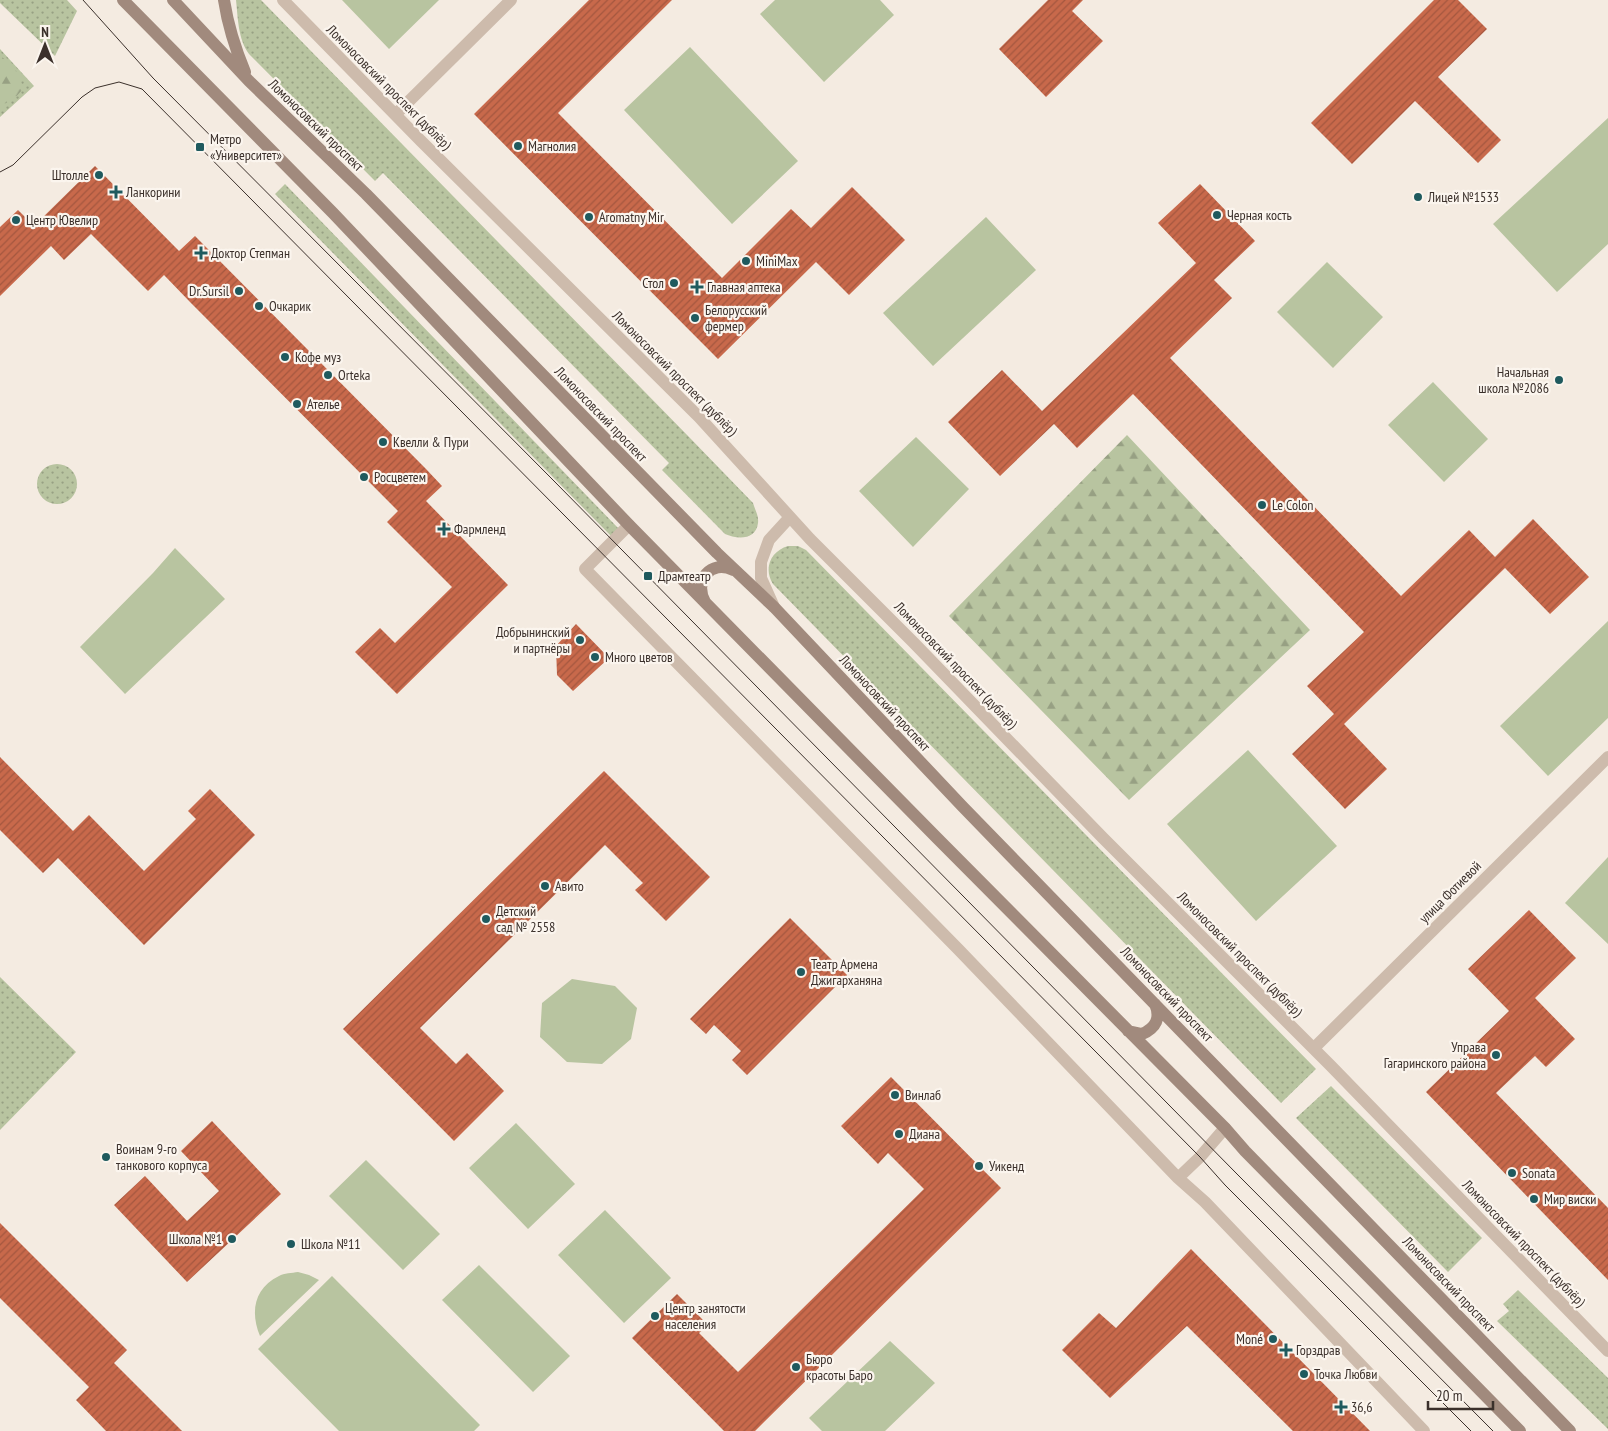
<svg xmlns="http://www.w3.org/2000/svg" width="1608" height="1431" font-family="'PT Sans Narrow',sans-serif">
	<defs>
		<pattern id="grass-dots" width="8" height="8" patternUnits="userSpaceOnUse" patternTransform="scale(1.25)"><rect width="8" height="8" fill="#b8c4a0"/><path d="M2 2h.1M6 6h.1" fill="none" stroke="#97a083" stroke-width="1.8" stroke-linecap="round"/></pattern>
		<pattern id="forest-firs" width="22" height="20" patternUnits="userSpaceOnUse" patternTransform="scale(1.25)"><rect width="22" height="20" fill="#b8c4a0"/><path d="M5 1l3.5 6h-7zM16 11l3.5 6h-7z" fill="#97a083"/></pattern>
		<pattern id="building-hatch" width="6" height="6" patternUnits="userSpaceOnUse" patternTransform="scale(1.25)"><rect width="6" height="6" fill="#c8694b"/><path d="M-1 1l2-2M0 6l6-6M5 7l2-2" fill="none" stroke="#a4573f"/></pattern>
	</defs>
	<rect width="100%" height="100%" fill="#f4ebe1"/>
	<path fill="url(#grass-dots)" d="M 0,0 L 67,0 L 77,11 L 55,56 L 0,3 Z
		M 236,0 L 261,0 L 689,437 L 753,503 C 755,510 759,516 758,523 C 756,541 736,539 725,534 L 662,470 L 669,463 L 383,173 L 375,181 L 249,54 C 238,39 238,18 236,0 Z
		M 0,49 L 34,86 L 0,117 Z
		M 285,184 L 619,529 L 611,536 L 275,194 Z
		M37 484a20 20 0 1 1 40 0a20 20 0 1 1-40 0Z
		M 788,546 L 798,546 L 806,550 L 1316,1069 L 1281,1103 L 773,584 C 763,568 771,551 788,546 Z
		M 0,977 L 76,1052 L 0,1130 Z
		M 1331,1086 L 1482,1238 L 1448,1272 L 1296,1118 Z
		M 1518,1290 L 1608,1378 L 1608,1429 L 1497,1321 L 1509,1311 L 1503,1304 Z"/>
	<path fill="url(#forest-firs)" d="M 0,55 C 13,67 22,72 22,90 L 14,99 L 0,106 Z
		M 1127,435 L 1310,630 L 1129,800 L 949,616 Z"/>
	<path fill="#b8c4a0" d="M 342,0 L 439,0 L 389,49 Z
		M 775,0 L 880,0 L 894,15 L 824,82 L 760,14 Z
		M 690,47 L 798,161 L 732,224 L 624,110 Z
		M 1608,118 L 1608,244 L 1557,292 L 1493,224 Z
		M 986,217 L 1036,270 L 933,366 L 883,313 Z
		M 1327,262 L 1383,317 L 1333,368 L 1277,312 Z
		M 1433,382 L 1488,439 L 1444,482 L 1388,425 Z
		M 916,437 L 969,489 L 913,547 L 859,491 Z
		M 175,548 L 225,599 L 125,694 L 80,647 L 153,573 Z
		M 1608,621 L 1608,718 L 1548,776 L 1500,726 Z
		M 1248,750 L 1337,846 L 1256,921 L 1167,824 Z
		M 1608,857 L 1608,944 L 1565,903 Z
		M 572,979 L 615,986 L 637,1008 L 631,1039 L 602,1064 L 567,1062 L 540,1037 L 542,1003 Z
		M 516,1123 L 575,1184 L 528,1229 L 469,1168 Z
		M 366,1160 L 440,1234 L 403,1270 L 329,1196 Z
		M 605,1210 L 671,1278 L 624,1323 L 558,1255 Z
		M 479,1265 L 570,1356 L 533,1392 L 442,1300 Z
		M 298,1272 L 309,1275 L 319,1280 L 260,1336 C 250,1312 254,1288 279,1276 C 284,1273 292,1273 298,1272 Z
		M 332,1276 L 480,1425 L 474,1431 L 339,1431 L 258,1349 Z
		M 890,1341 L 935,1383 L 885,1431 L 822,1431 L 809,1418 Z"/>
	<path fill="url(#building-hatch)" d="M 589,0 L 672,0 L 558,113 L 722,278 L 791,209 L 811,228 L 852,187 L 905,240 L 849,295 L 816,262 L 718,359 L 474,114 Z
		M 1048,0 L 1083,0 L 1072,11 L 1103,41 L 1046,97 L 999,49 Z
		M 1434,0 L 1458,0 L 1487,29 L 1438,77 L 1501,140 L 1478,163 L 1415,101 L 1352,164 L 1311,123 Z
		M 95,166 L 179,251 L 195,236 L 426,469 L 442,486 L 426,501 L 508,585 L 397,694 L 355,652 L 380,628 L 395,643 L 452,587 L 387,522 L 398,511 L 190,302 L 164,275 L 148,291 L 91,234 L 64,260 L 51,246 L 0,296 L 0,227 L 18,210 L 34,226 Z
		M 1200,184 L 1255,241 L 1214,280 L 1232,298 L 1170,358 L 1401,596 L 1469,530 L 1495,557 L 1533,519 L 1589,577 L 1550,614 L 1505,568 L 1344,724 L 1387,769 L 1345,809 L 1292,754 L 1334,714 L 1307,686 L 1364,632 L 1133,394 L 1077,448 L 1054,424 L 1000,476 L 948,422 L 1002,370 L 1042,411 L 1196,263 L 1158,223 Z
		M 576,624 L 609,658 L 573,691 L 557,675 L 556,646 Z
		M 0,757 L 73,831 L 89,815 L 144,871 L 196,819 L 188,811 L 210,789 L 255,835 L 144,945 L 58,858 L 43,873 L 0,830 Z
		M 604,771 L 710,877 L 666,921 L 635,890 L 643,883 L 605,845 L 420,1028 L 456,1064 L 467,1053 L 504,1091 L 454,1141 L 343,1029 Z
		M 1529,910 L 1576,958 L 1535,998 L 1575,1039 L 1546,1067 L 1535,1056 L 1496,1093 L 1608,1208 L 1608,1280 L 1426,1092 L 1509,1011 L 1468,969 Z
		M 790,918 L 847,975 L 747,1075 L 732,1060 L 741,1051 L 714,1025 L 706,1034 L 690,1019 Z
		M 891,1077 L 1001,1188 L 755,1431 L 724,1431 L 632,1338 L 677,1294 L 708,1325 L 699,1333 L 738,1372 L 924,1189 L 888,1153 L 878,1164 L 841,1126 Z
		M 212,1121 L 281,1194 L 187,1282 L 114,1205 L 145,1176 L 187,1221 L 219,1191 L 181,1151 Z
		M 0,1223 L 127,1350 L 114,1363 L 182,1431 L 106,1431 L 76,1400 L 89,1387 L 0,1298 Z
		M 1191,1249 L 1370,1431 L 1293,1431 L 1187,1326 L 1110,1398 L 1062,1350 L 1099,1313 L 1116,1328 Z"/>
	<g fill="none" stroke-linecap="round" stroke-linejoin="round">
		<path stroke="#cdbbac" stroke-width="12" d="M 1314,1048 L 1608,757"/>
		<path stroke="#cdbbac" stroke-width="12" d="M 283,0 L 421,141 L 699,417 L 810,539 L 914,643 L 1103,838 L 1330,1065 L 1608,1351
			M 396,114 L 511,0
			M 629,525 L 585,569 L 959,950 L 1178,1178 L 1205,1202 L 1424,1431
			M 774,607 L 761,578 L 761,562 L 769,540 L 790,517
			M 1178,1178 L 1200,1157 L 1225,1128"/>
		<path stroke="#a18a7d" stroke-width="12" d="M 123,0 L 333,213 L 629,525 L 936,837 L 1225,1128 L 1245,1151 L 1520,1431
			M 173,0 L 249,81 L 366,194 L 717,553 L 774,607 L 963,807 L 1570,1431
			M 224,0 C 228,26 235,48 245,72
			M 705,602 C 693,581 711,559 733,570
			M 1128,1031 L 1142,1034 C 1156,1028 1161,1018 1155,1004"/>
		<path stroke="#3b302b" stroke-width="1" d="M 83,0 L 153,78 L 554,481 L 1237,1174 L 1493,1431
			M 0,172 L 13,165 L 82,97 L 95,88 L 119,82 L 142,89 L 1200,1157 L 1225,1185 L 1471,1431"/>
	</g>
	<g fill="#1f5a5e" stroke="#fbf5ee" stroke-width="2">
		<circle cx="518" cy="146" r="5"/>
		<rect x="195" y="142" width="10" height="10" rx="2.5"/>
		<circle cx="99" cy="175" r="5"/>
		<path d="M113.5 184.5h5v5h5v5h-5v5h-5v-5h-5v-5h5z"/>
		<circle cx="1418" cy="197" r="5"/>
		<circle cx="1217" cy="215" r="5"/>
		<circle cx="589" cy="217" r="5"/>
		<circle cx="16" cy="220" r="5"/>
		<path d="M198.5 245.5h5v5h5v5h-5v5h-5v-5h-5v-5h5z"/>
		<circle cx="746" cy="261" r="5"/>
		<circle cx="674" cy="283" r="5"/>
		<path d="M694.5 279.5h5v5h5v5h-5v5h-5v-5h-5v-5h5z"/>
		<circle cx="239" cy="291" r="5"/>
		<circle cx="259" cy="306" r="5"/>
		<circle cx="695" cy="318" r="5"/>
		<circle cx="285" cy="357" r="5"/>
		<circle cx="328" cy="375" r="5"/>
		<circle cx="1559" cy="380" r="5"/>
		<circle cx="297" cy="404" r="5"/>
		<circle cx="383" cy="442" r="5"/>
		<circle cx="364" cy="477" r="5"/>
		<circle cx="1262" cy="505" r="5"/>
		<path d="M441.5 521.5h5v5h5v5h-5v5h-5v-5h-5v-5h5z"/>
		<rect x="643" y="571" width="10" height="10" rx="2.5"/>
		<circle cx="580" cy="640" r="5"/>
		<circle cx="595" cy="657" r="5"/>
		<circle cx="545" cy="886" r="5"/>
		<circle cx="486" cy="919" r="5"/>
		<circle cx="801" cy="972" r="5"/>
		<circle cx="1496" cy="1055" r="5"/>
		<circle cx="895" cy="1095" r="5"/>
		<circle cx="899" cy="1134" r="5"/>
		<circle cx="106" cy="1157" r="5"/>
		<circle cx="979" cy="1166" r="5"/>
		<circle cx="1512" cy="1173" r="5"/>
		<circle cx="1534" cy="1199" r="5"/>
		<circle cx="232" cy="1239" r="5"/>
		<circle cx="291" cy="1244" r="5"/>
		<circle cx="655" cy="1316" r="5"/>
		<circle cx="1273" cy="1339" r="5"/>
		<path d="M1283.5 1342.5h5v5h5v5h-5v5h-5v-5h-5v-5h5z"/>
		<circle cx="796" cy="1367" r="5"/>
		<circle cx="1304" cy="1374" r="5"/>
		<path d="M1338.5 1399.5h5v5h5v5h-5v5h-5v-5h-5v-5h5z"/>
	</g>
	<g text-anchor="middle" stroke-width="4.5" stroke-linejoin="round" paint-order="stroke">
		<g font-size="14" fill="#3b302b" stroke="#fbf5ee">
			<text transform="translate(389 87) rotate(45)" y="5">Ломоносовский проспект (дублёр)</text>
			<text transform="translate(316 125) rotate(44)" y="5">Ломоносовский проспект</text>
			<text transform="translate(675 373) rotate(45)" y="5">Ломоносовский проспект (дублёр)</text>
			<text transform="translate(601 414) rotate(46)" y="5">Ломоносовский проспект</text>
			<text transform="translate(956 665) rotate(46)" y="5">Ломоносовский проспект (дублёр)</text>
			<text transform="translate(885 703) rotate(47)" y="5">Ломоносовский проспект</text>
			<text transform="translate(1450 892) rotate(-45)" y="5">улица Фотиевой</text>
			<text transform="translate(1240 954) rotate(45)" y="5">Ломоносовский проспект (дублёр)</text>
			<text transform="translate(1167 994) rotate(46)" y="5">Ломоносовский проспект</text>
			<text transform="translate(1524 1243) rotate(46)" y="5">Ломоносовский проспект (дублёр)</text>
			<text transform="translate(1449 1284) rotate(46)" y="5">Ломоносовский проспект</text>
		</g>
		<g font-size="14" fill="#3b302b" stroke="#fbf5ee" text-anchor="start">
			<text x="210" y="144">Метро<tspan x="210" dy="16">«Университет»</tspan></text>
			<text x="528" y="151">Магнолия</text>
			<text x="89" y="180" text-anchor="end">Штолле</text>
			<text x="126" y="197">Ланкорини</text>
			<text x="1428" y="202">Лицей №1533</text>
			<text x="1227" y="220">Черная кость</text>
			<text x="599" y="222">Aromatny Mir</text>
			<text x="26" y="225">Центр Ювелир</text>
			<text x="211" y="258">Доктор Степман</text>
			<text x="756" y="266">MiniMax</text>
			<text x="664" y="288" text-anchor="end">Стол</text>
			<text x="707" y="292">Главная аптека</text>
			<text x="229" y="296" text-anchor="end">Dr.Sursil</text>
			<text x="269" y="311">Очкарик</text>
			<text x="705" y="315">Белорусский<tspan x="705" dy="16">фермер</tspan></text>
			<text x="295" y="362">Кофе муз</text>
			<text x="1549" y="377" text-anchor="end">Начальная<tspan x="1549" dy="16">школа №2086</tspan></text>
			<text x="338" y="380">Orteka</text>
			<text x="307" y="409">Ателье</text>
			<text x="393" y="447">Квелли &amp; Пури</text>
			<text x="374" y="482">Росцветем</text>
			<text x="1272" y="510">Le Colon</text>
			<text x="454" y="534">Фармленд</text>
			<text x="658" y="581">Драмтеатр</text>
			<text x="570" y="637" text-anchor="end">Добрынинский<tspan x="570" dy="16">и партнёры</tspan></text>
			<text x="605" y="662">Много цветов</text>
			<text x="555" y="891">Авито</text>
			<text x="496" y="916">Детский<tspan x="496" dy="16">сад № 2558</tspan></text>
			<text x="811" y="969">Театр Армена<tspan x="811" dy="16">Джигарханяна</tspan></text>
			<text x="1486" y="1052" text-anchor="end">Управа<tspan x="1486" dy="16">Гагаринского района</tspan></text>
			<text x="905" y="1100">Винлаб</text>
			<text x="909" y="1139">Диана</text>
			<text x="116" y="1154">Воинам 9-го<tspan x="116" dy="16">танкового корпуса</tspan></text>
			<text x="989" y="1171">Уикенд</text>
			<text x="1522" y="1178">Sonata</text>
			<text x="1544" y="1204">Мир виски</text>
			<text x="222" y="1244" text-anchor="end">Школа №1</text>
			<text x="301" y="1249">Школа №11</text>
			<text x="665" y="1313">Центр занятости<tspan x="665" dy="16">населения</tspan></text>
			<text x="1263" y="1344" text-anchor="end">Moné</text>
			<text x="1296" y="1355">Горздрав</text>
			<text x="806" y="1364">Бюро<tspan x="806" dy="16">красоты Баро</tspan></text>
			<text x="1314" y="1379">Точка Любви</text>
			<text x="1351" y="1412">36,6</text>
		</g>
	</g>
	<g transform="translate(45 45)" stroke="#fbf5ee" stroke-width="4" paint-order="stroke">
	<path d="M0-4L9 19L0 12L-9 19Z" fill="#3b302b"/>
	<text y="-8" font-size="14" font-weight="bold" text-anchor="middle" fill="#3b302b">N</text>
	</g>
	<path d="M1428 1401v8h65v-8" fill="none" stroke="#3b302b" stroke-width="2.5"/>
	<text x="1436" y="1401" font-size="15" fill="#3b302b" stroke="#fbf5ee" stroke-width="4" paint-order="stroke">20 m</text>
</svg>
